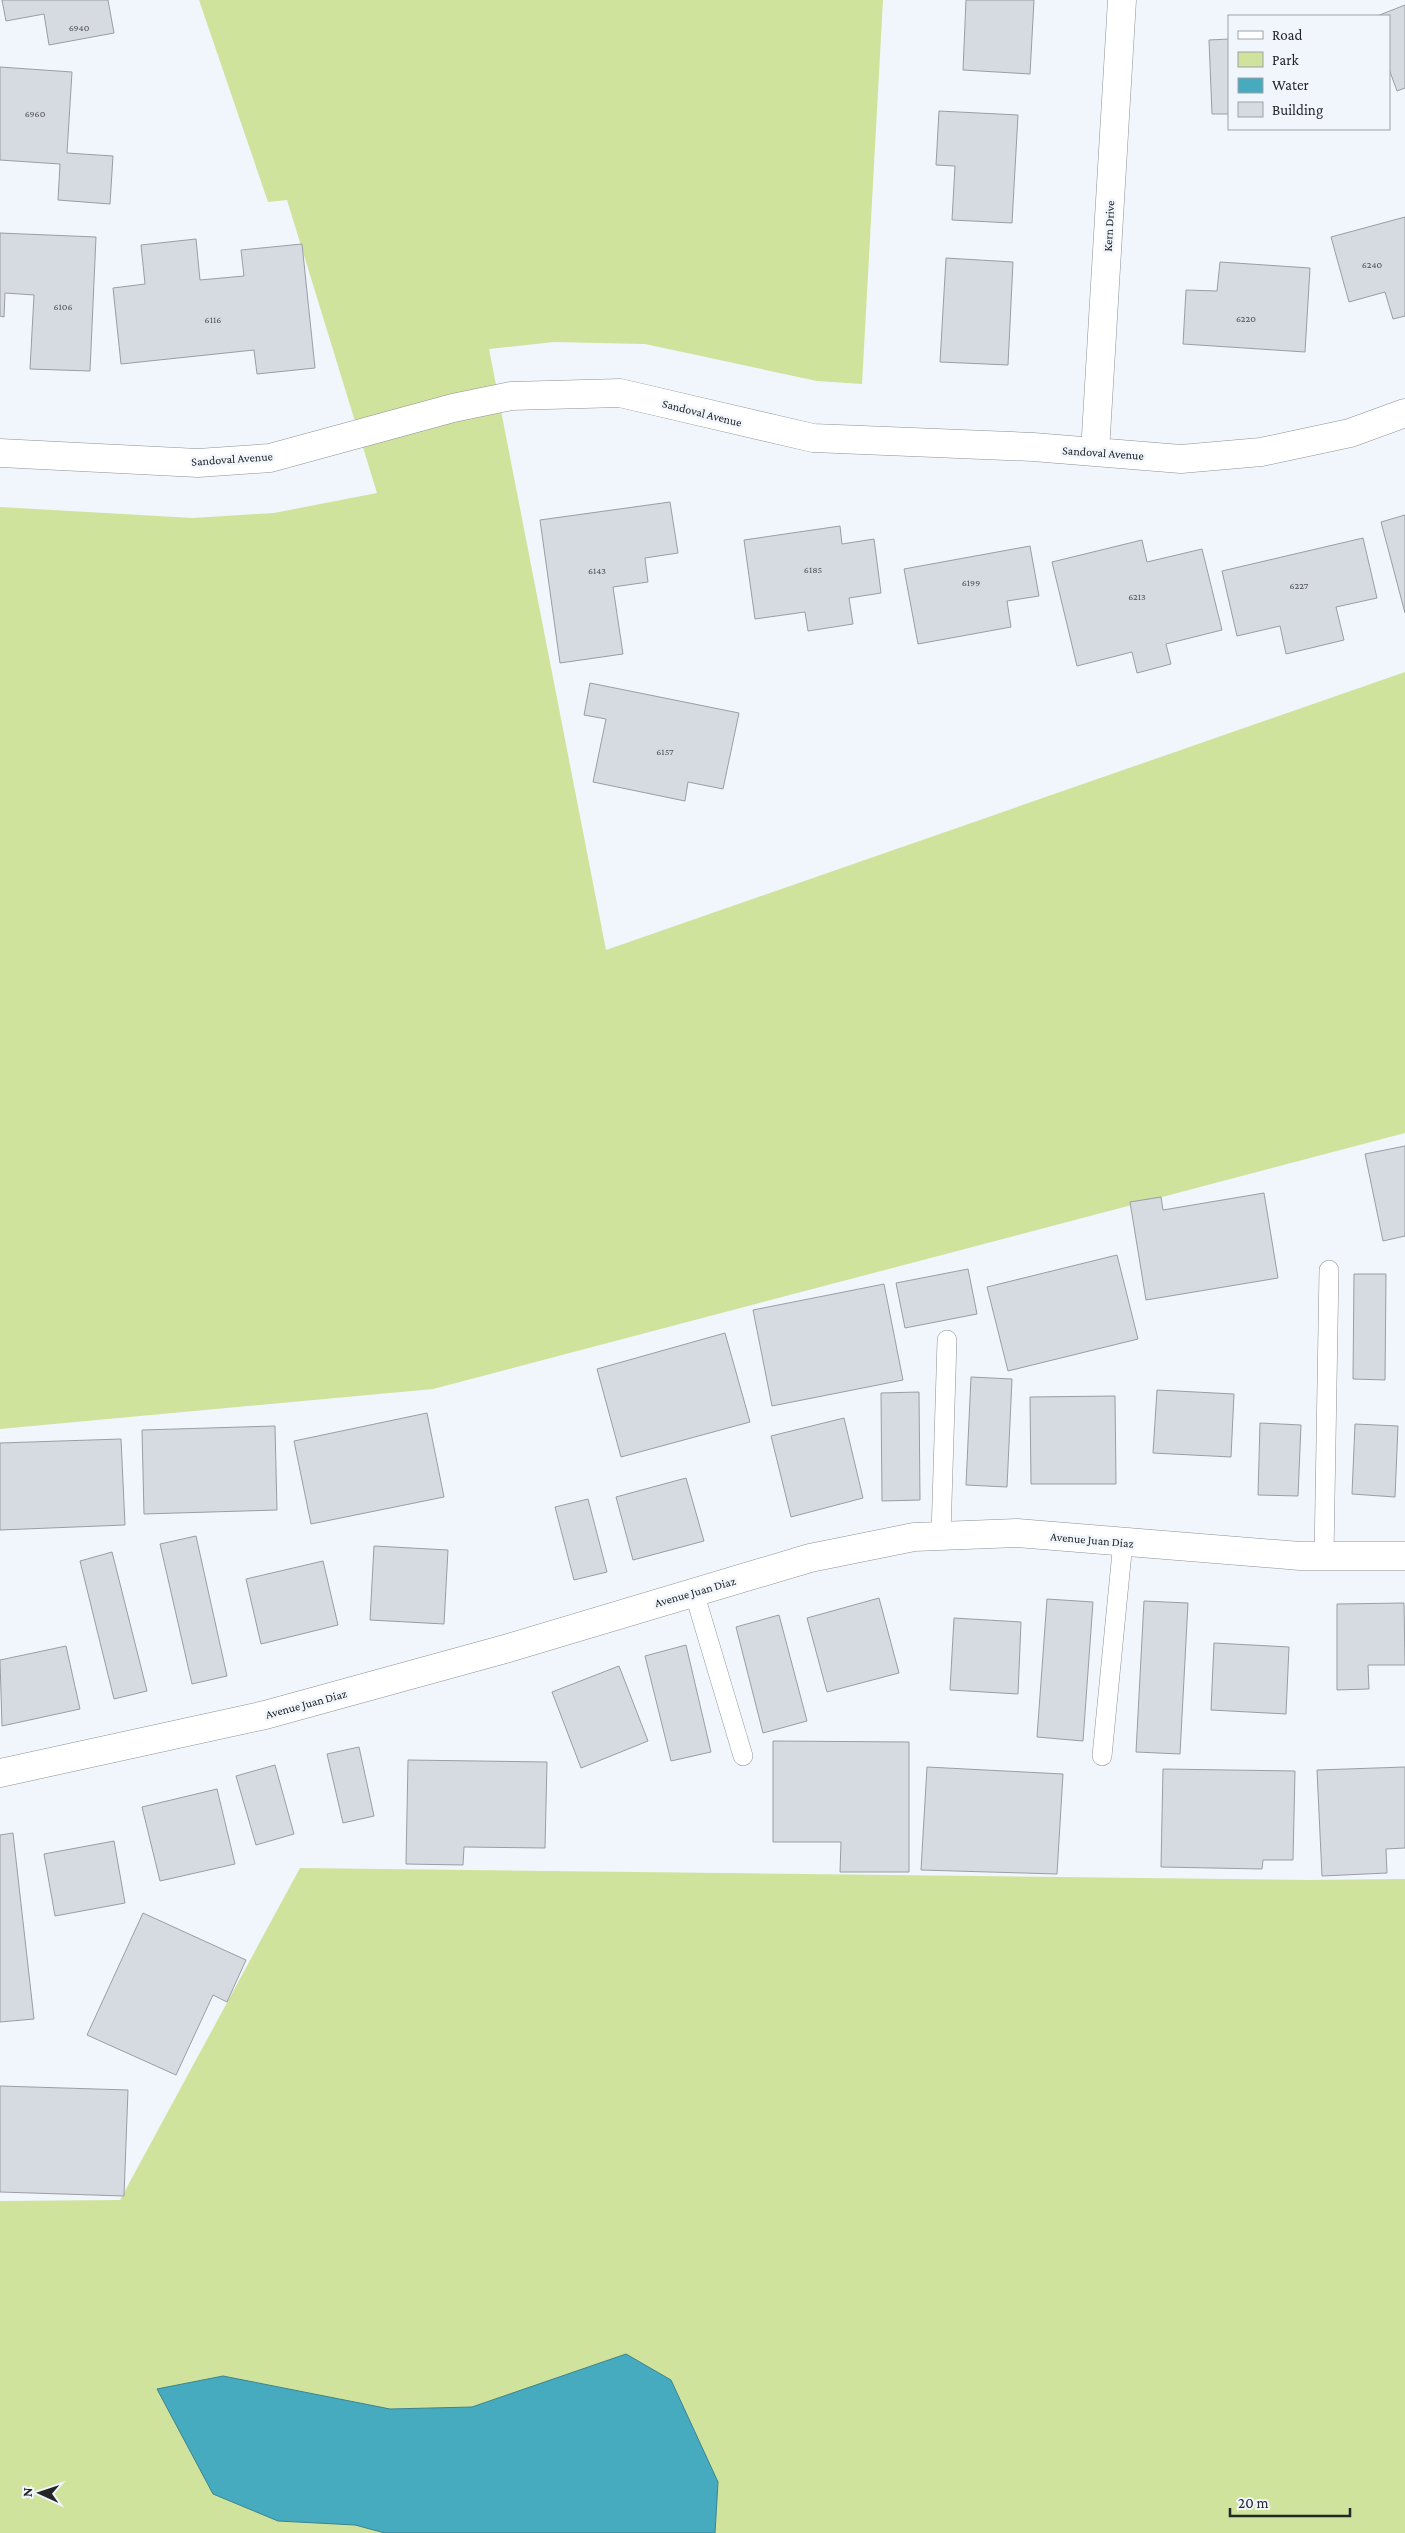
<svg xmlns="http://www.w3.org/2000/svg" width="1405" height="2533" font-family="'Crimson Pro',serif">
	<rect width="100%" height="100%" fill="#f1f5fc"/>
	<path fill="#cfe39c" d="M 199,0 L 883,0 L 862,384 L 817,381 L 645,344 L 554,342 L 489,349 L 606,950 L 1405,672 L 1405,1133 L 433,1389 L 0,1429 L 0,507 L 193,518 L 274,513 L 377,493 L 287,200 L 268,202 Z
		M 300,1868 L 1306,1880 L 1405,1879 L 1405,2533 L 0,2533 L 0,2201 L 120,2200 Z"/>
	<path fill="#47abbf" stroke="#3c8391" d="M 626,2354 L 671,2380 L 718,2482 L 715,2533 L 385,2533 L 355,2525 L 278,2521 L 213,2494 L 157,2389 L 223,2376 L 390,2409 L 472,2407 Z"/>
	<path fill="#d6dae1" stroke="#9a9ea4" d="M 2,0 L 108,0 L 114,33 L 49,45 L 44,14 L 6,21 Z
		M 966,0 L 1034,0 L 1030,74 L 963,70 Z
		M 1405,5 L 1405,88 L 1397,91 L 1389,69 L 1389,16 L 1377,16 Z
		M 1229,39 L 1229,114 L 1212,114 L 1209,40 Z
		M 0,67 L 72,72 L 67,153 L 113,156 L 110,204 L 58,200 L 60,164 L 0,160 Z
		M 939,111 L 1018,115 L 1012,223 L 952,220 L 955,166 L 936,165 Z
		M 1405,217 L 1405,316 L 1393,319 L 1385,292 L 1349,302 L 1331,237 Z
		M 0,233 L 96,237 L 90,371 L 30,369 L 34,295 L 5,293 L 4,317 L 0,316 Z
		M 196,239 L 200,280 L 244,276 L 241,250 L 302,244 L 315,368 L 257,374 L 254,350 L 121,364 L 113,288 L 145,284 L 141,245 Z
		M 946,258 L 1013,262 L 1008,365 L 940,362 Z
		M 1220,262 L 1310,268 L 1305,352 L 1183,344 L 1186,290 L 1217,291 Z
		M 670,502 L 678,553 L 645,558 L 648,582 L 613,587 L 623,654 L 560,663 L 540,520 Z
		M 1405,515 L 1405,613 L 1381,522 Z
		M 840,526 L 842,544 L 874,539 L 881,593 L 849,598 L 853,624 L 808,631 L 805,612 L 755,619 L 744,540 Z
		M 1363,538 L 1377,598 L 1336,607 L 1344,640 L 1286,654 L 1280,626 L 1237,636 L 1222,571 Z
		M 1142,540 L 1147,562 L 1202,549 L 1222,630 L 1166,644 L 1171,664 L 1137,673 L 1132,652 L 1077,666 L 1052,562 Z
		M 1030,546 L 1039,596 L 1007,601 L 1011,627 L 918,644 L 904,569 Z
		M 590,683 L 739,713 L 723,789 L 688,782 L 685,801 L 593,782 L 606,719 L 584,715 Z
		M 1405,1146 L 1405,1236 L 1383,1241 L 1365,1154 Z
		M 1264,1193 L 1278,1278 L 1146,1300 L 1130,1202 L 1161,1197 L 1163,1210 Z
		M 1117,1255 L 1138,1339 L 1008,1371 L 987,1287 Z
		M 968,1269 L 977,1314 L 905,1328 L 896,1283 Z
		M 1354,1274 L 1386,1274 L 1385,1380 L 1353,1379 Z
		M 884,1284 L 903,1380 L 772,1406 L 753,1310 Z
		M 725,1333 L 750,1422 L 621,1457 L 597,1369 Z
		M 971,1377 L 1012,1379 L 1007,1487 L 966,1485 Z
		M 1157,1390 L 1234,1394 L 1231,1457 L 1153,1453 Z
		M 919,1392 L 920,1500 L 882,1501 L 881,1393 Z
		M 1115,1396 L 1116,1484 L 1031,1484 L 1030,1397 Z
		M 427,1413 L 444,1497 L 311,1524 L 294,1441 Z
		M 844,1418 L 863,1498 L 791,1517 L 771,1436 Z
		M 1260,1423 L 1301,1425 L 1298,1496 L 1258,1495 Z
		M 1355,1424 L 1398,1426 L 1395,1497 L 1352,1494 Z
		M 275,1426 L 277,1510 L 144,1514 L 142,1430 Z
		M 121,1439 L 125,1525 L 0,1530 L 0,1443 Z
		M 686,1478 L 704,1541 L 633,1560 L 616,1497 Z
		M 588,1499 L 607,1572 L 574,1580 L 555,1507 Z
		M 196,1536 L 227,1676 L 192,1684 L 160,1544 Z
		M 374,1546 L 448,1550 L 444,1624 L 370,1620 Z
		M 112,1552 L 147,1691 L 114,1699 L 80,1561 Z
		M 323,1561 L 338,1625 L 261,1644 L 246,1579 Z
		M 879,1598 L 899,1673 L 827,1692 L 807,1618 Z
		M 1047,1599 L 1093,1602 L 1083,1741 L 1037,1737 Z
		M 1144,1601 L 1188,1603 L 1180,1754 L 1136,1752 Z
		M 1404,1603 L 1405,1665 L 1368,1665 L 1369,1689 L 1337,1690 L 1337,1604 Z
		M 779,1615 L 807,1721 L 763,1733 L 736,1627 Z
		M 954,1618 L 1021,1622 L 1018,1694 L 950,1690 Z
		M 1214,1643 L 1289,1647 L 1286,1714 L 1211,1710 Z
		M 686,1645 L 711,1752 L 671,1761 L 645,1656 Z
		M 66,1646 L 80,1709 L 2,1726 L 0,1660 Z
		M 619,1666 L 648,1741 L 581,1768 L 552,1692 Z
		M 773,1741 L 909,1742 L 909,1872 L 840,1872 L 841,1842 L 773,1842 Z
		M 359,1747 L 374,1816 L 343,1823 L 327,1754 Z
		M 408,1760 L 547,1762 L 545,1848 L 464,1847 L 463,1865 L 406,1864 Z
		M 275,1765 L 294,1834 L 256,1845 L 236,1776 Z
		M 927,1767 L 1063,1774 L 1057,1874 L 921,1870 Z
		M 1405,1767 L 1405,1848 L 1386,1849 L 1387,1873 L 1322,1876 L 1317,1770 Z
		M 1163,1769 L 1295,1771 L 1293,1860 L 1263,1860 L 1262,1869 L 1161,1867 Z
		M 217,1789 L 235,1864 L 160,1881 L 142,1807 Z
		M 13,1833 L 34,2019 L 0,2022 L 0,1835 Z
		M 114,1841 L 125,1903 L 55,1916 L 44,1854 Z
		M 143,1913 L 246,1960 L 227,2002 L 213,1995 L 176,2075 L 87,2035 Z
		M 0,2086 L 128,2090 L 124,2196 L 0,2192 Z"/>
	<g fill="none" stroke-linecap="round" stroke-linejoin="round">
		<defs>
			<path id="lane" d="M 941,1535 L 947,1340
				M 1324,1556 L 1329,1270
				M 694,1592 L 743,1756
				M 1102,1756 L 1123,1542"/>
			<path id="street" d="M 1095,452 L 1122,0
				M 0,453 L 198,463 L 270,458 L 453,408 L 511,396 L 620,393 L 813,438 L 1033,447 L 1181,459 L 1261,452 L 1350,433 L 1405,413
				M 0,1773 L 265,1715 L 505,1649 L 810,1558 L 914,1537 L 1017,1533 L 1300,1556 L 1405,1556"/>
		</defs>
		<use href="#lane" stroke="#8d9197" stroke-width="20"/>
		<use href="#street" stroke="#8d9197" stroke-width="29"/>
		<use href="#lane" stroke="#fff" stroke-width="19"/>
		<use href="#street" stroke="#fff" stroke-width="28"/>
	</g>
	<g text-anchor="middle" stroke-width="5" stroke-linejoin="round" paint-order="stroke">
		<g font-size="10" fill="#505256">
			<text x="79" y="31">6940</text>
			<text x="35" y="117">6960</text>
			<text x="1372" y="268">6240</text>
			<text x="63" y="310">6106</text>
			<text x="1246" y="322">6220</text>
			<text x="213" y="323">6116</text>
			<text x="813" y="573">6185</text>
			<text x="597" y="574">6143</text>
			<text x="971" y="586">6199</text>
			<text x="1299" y="589">6227</text>
			<text x="1137" y="600">6213</text>
			<text x="665" y="755">6157</text>
		</g>
		<g font-size="12" fill="#232527" stroke="#f1f5fc">
			<text transform="translate(1109 226) rotate(-87)" y="4">Kern Drive</text>
			<text transform="translate(702 413) rotate(14)" y="4">Sandoval Avenue</text>
			<text transform="translate(1103 453) rotate(4)" y="4">Sandoval Avenue</text>
			<text transform="translate(232 459) rotate(-4)" y="4">Sandoval Avenue</text>
			<text transform="translate(1092 1540) rotate(5)" y="4">Avenue Juan Diaz</text>
			<text transform="translate(695 1592) rotate(-16)" y="4">Avenue Juan Diaz</text>
			<text transform="translate(306 1704) rotate(-15)" y="4">Avenue Juan Diaz</text>
		</g>
	</g>
	<rect x="1228" y="15" width="162" height="115" fill="#f1f5fc" stroke="#9fa2a7"/>
	<rect x="1238" y="31" width="25" height="8" fill="#ffffff" stroke="#9fa2a7"/>
	<text x="1272" y="40" font-size="15" fill="#232527">Road</text>
	<rect x="1238" y="52" width="25" height="15" fill="#cfe39c" stroke="#9fa2a7"/>
	<text x="1272" y="65" font-size="15" fill="#232527">Park</text>
	<rect x="1238" y="78" width="25" height="15" fill="#47abbf" stroke="#9fa2a7"/>
	<text x="1272" y="90" font-size="15" fill="#232527">Water</text>
	<rect x="1238" y="102" width="25" height="15" fill="#d6dae1" stroke="#9fa2a7"/>
	<text x="1272" y="115" font-size="15" fill="#232527">Building</text>
	<g transform="translate(40 2493) rotate(273)" stroke="#f1f5fc" stroke-width="4" paint-order="stroke">
	<path d="M0-4L9 19L0 12L-9 19Z" fill="#232527"/>
	<text y="-8" font-size="14" font-weight="bold" text-anchor="middle" fill="#232527">N</text>
	</g>
	<path d="M1230 2508v8h120v-8" fill="none" stroke="#232527" stroke-width="2.5"/>
	<text x="1238" y="2508" font-size="15" fill="#232527" stroke="#f1f5fc" stroke-width="4" paint-order="stroke">20 m</text>
</svg>
